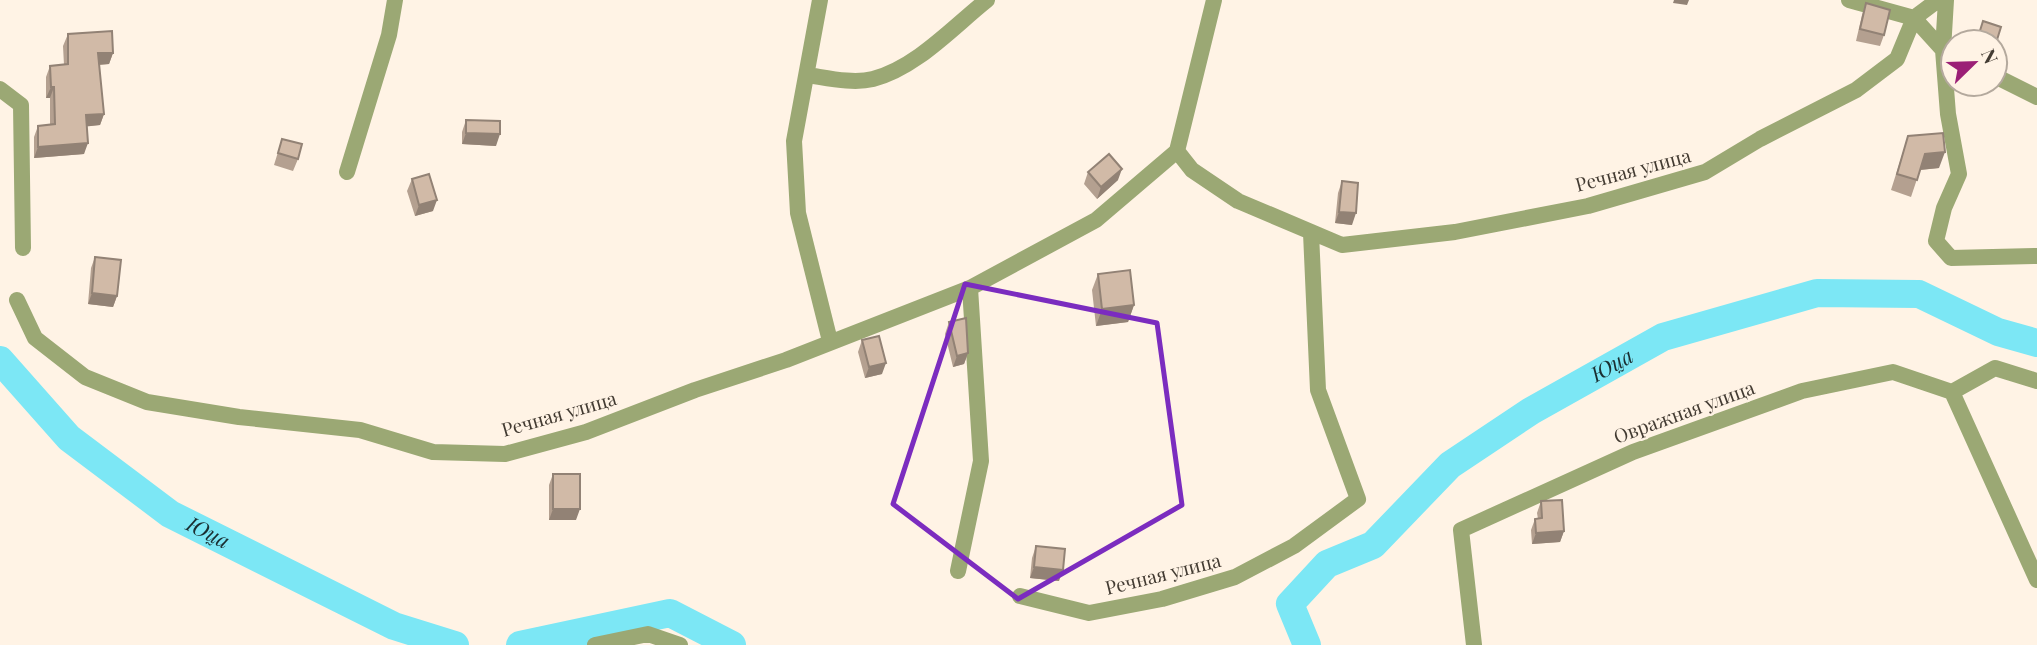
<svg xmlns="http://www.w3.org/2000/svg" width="2037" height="645" font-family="'Playfair Display',serif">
	<rect width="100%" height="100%" fill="#fff3e5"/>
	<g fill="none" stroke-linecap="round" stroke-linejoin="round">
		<g stroke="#7ce7f5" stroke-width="28">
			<path id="s1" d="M 0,360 L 69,438 L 170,514 L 394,626 L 455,645"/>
			<path d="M 520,645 L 670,613 L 732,645"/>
			<path id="s2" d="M 1307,645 L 1290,604 L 1327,564 L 1373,545 L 1450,465 L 1531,411 L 1663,337 L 1817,293 L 1919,294 L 1998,332 L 2037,343"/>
		</g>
		<path stroke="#9ba874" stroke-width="16" d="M 820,0 L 794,141 L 798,213 L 830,341
			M 1849,0 L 1914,18 L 1938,0
			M 1946,0 L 1943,50 L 1948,114 L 1959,174 L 1944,208 L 1936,241 L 1951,258 L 2037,256
			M 808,75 C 828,78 853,84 873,79 C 916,68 953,27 987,0
			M 1995,76 L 2037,97
			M 0,89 L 21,105 L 23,248
			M 1177,151 L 1214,0
			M 347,172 L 389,35 L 395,0
			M 17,300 L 35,338 L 85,377 L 147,402 L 239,417 L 360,430 L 433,452 L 505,454 L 586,432 L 695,390 L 786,360 L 970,288 L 1096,220 L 1177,151 L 1192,170 L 1238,201 L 1342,245 L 1455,232 L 1588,206 L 1705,172 L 1760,139 L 1856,90 L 1897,59 L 1914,18 L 1943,50 L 1953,55
			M 1952,392 L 2037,580
			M 958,571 L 981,461 L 970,288
			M 1020,596 L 1089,613 L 1162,599 L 1235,577 L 1294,546 L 1358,499 L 1318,390 L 1311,233
			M 595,645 L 648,634 L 680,645
			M 1474,645 L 1461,530 L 1633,452 L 1802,391 L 1893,372 L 1952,392 L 1995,368 L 2037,381"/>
	</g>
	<path fill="#b4a090" d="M 1866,3 L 1884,35 L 1880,46 L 1856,41 L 1862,15 Z
		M 1983,21 L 2001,27 L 1995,46 L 1995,42 L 1976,42 Z
		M 68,34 L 113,53 L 109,64 L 99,65 L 104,114 L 100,125 L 87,126 L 84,154 L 34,158 L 34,137 L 38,126 L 50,125 L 50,98 L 46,98 L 46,77 L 50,66 L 64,65 L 63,46 Z
		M 466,120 L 496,146 L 462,144 L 462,132 Z
		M 1908,136 L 1939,168 L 1920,170 L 1911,197 L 1891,190 Z
		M 282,139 L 298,159 L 293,171 L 274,165 Z
		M 1088,172 L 1118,180 L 1097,199 L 1084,184 Z
		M 412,179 L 433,211 L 415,216 L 407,191 Z
		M 1342,181 L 1352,225 L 1335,223 L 1338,193 Z
		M 95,257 L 117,296 L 113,307 L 88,304 L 91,268 Z
		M 1098,274 L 1134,305 L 1128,322 L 1096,326 L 1092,290 Z
		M 949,322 L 968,353 L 964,364 L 953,367 L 945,334 Z
		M 862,340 L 882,374 L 865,378 L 858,352 Z
		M 553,474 L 576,520 L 549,520 L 549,485 Z
		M 1541,501 L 1564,531 L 1560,542 L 1532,544 L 1531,530 L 1535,519 L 1538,519 L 1537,513 Z
		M 1036,546 L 1059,581 L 1030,578 L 1032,558 Z"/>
	<path fill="#928275" d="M 1674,0 L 1689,0 L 1687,5 L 1673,3 Z
		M 98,53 L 113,53 L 109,64 L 94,65 Z
		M 51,87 L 54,87 L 50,98 L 46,98 Z
		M 104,114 L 100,125 L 82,127 L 86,115 Z
		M 466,133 L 500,134 L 496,146 L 462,144 Z
		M 88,143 L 84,154 L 34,158 L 38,147 Z
		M 1945,152 L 1939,168 L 1919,170 L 1925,154 Z
		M 1122,169 L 1118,180 L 1097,199 L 1101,187 Z
		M 437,200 L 433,211 L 415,216 L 419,205 Z
		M 1339,212 L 1356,213 L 1352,225 L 1335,223 Z
		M 92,293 L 117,296 L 113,307 L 88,304 Z
		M 1134,305 L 1128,322 L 1096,326 L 1102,309 Z
		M 968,353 L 964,364 L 953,367 L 957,356 Z
		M 886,363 L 882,374 L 865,378 L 869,367 Z
		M 553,509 L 580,509 L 576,520 L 549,520 Z
		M 1564,531 L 1560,542 L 1532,544 L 1536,533 Z
		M 1034,567 L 1063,570 L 1059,581 L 1030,578 Z"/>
	<path fill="#d1baa7" stroke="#928275" stroke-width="2" d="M 1866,3 L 1890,10 L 1884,35 L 1860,29 Z
		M 1983,21 L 2001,27 L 1996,43 L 1978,37 Z
		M 112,31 L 113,53 L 98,53 L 104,114 L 86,115 L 88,143 L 38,147 L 38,126 L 55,124 L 54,87 L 51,87 L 50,66 L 68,64 L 68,34 Z
		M 466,120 L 500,121 L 500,134 L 466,133 Z
		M 1943,133 L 1945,152 L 1925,154 L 1917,180 L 1897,174 L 1908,136 Z
		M 282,139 L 302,144 L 298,159 L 278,153 Z
		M 1109,154 L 1122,169 L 1101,187 L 1088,172 Z
		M 429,174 L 437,200 L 419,205 L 412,179 Z
		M 1342,181 L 1358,183 L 1356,213 L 1339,212 Z
		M 95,257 L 121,260 L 117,296 L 92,293 Z
		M 1130,270 L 1134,305 L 1102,309 L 1098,274 Z
		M 966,318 L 968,353 L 957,356 L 949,322 Z
		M 879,336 L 886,363 L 869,367 L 862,340 Z
		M 553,474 L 580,474 L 580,509 L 553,509 Z
		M 1562,500 L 1564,531 L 1536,533 L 1535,519 L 1542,518 L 1541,501 Z
		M 1036,546 L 1065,549 L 1063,570 L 1034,567 Z"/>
	<path fill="none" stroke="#7b2cbf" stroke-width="5" stroke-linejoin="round" d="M 965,284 L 1157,323 L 1182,505 L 1018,599 L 893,504 Z"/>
	<g text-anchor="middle" stroke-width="5" stroke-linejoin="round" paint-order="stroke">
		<g font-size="19" fill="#433b32" stroke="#fff3e5">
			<text transform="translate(1633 170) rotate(-15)" y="7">Речная улица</text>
			<text transform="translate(1684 412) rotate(-20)" y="7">Овражная улица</text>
			<text transform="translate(559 414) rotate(-16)" y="7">Речная улица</text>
			<text transform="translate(1163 574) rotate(-14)" y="7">Речная улица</text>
		</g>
		<g font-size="21" font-style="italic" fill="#1a2e31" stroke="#fff3e5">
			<text dy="7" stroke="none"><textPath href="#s2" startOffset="450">Юца</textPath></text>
			<text dy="7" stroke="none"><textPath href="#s1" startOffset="273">Юца</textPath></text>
		</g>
	</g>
	<g transform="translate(1974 63) rotate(67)"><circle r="33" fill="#fff3e5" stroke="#b4a99d" stroke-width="2"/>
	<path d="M0-5L12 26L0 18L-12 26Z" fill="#9b1f76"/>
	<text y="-10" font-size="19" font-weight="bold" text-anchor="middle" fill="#433b32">N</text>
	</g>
</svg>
